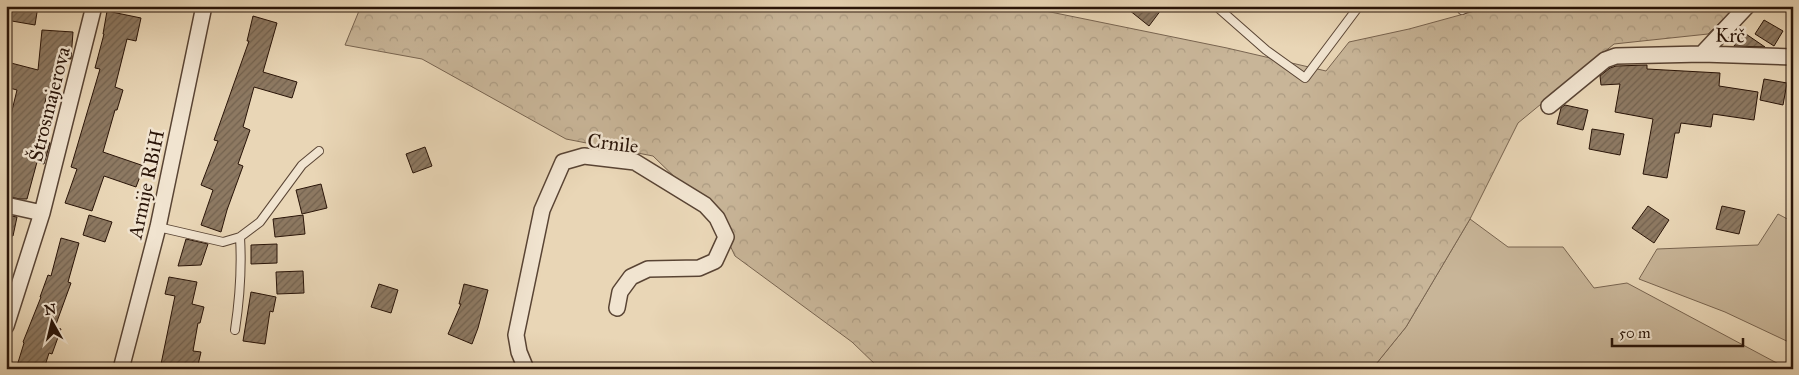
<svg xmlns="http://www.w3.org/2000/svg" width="1799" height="375" font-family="'IM FELL Great Primer',serif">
	<defs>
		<pattern id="forest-crowns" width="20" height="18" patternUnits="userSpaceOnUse" patternTransform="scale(1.25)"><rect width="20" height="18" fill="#c8b598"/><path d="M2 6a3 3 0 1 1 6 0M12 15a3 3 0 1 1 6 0" fill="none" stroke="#ac9b82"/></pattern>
		<pattern id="building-hatch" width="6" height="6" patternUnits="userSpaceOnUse" patternTransform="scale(1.25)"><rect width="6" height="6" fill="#8d7962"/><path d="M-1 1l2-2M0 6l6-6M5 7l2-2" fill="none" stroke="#73624f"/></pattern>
	</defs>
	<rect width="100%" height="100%" fill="#e9d6b6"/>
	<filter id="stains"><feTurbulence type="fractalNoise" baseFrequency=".004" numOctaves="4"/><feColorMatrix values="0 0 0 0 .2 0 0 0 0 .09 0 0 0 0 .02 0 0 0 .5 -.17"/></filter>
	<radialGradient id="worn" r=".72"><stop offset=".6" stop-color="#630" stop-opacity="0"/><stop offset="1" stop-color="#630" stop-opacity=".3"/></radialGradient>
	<path fill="#c8b598" stroke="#786450" d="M 1778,214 L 1793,222 L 1793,344 L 1725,312 L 1639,279 L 1657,249 L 1758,245 Z
		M 1470,219 L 1508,247 L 1563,247 L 1594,288 L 1627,283 L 1788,369 L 1372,369 L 1406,327 Z"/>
	<path fill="url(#forest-crowns)" stroke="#786450" d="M 361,6 L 1021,6 L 1227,48 L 1326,71 L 1349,42 L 1409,29 L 1493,6 L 1736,6 L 1708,34 L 1614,44 L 1518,123 L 1470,219 L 1406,327 L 1372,369 L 880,369 L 852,342 L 735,256 L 717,218 L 653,156 L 566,139 L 422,59 L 345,45 Z"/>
	<path fill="url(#building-hatch)" stroke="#291408" d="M 6,6 L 38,6 L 35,25 L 6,20 Z
		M 1124,6 L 1164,6 L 1149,26 Z
		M 107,11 L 141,18 L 136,41 L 127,39 L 115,87 L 123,90 L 117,110 L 115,110 L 103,152 L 144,166 L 136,187 L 104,176 L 92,211 L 65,203 L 77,169 L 71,167 L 100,69 L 95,68 L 104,34 L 103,34 Z
		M 253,16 L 277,23 L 263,72 L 297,82 L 292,98 L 254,87 L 243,127 L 250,130 L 238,164 L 243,166 L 227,210 L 221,232 L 201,225 L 213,190 L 201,185 L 218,141 L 214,140 L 249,41 L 247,41 Z
		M 1764,20 L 1783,31 L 1774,46 L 1755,34 Z
		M 42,30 L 73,32 L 71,59 L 62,58 L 51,99 L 46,98 L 37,139 L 50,143 L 44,164 L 37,162 L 27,199 L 20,199 L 6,196 L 6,135 L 17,90 L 6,87 L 6,82 L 11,63 L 38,70 Z
		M 1743,32 L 1765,47 L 1734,46 Z
		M 1647,65 L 1647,69 L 1720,73 L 1719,86 L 1758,92 L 1754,120 L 1713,114 L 1711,127 L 1681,123 L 1679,133 L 1675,133 L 1667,178 L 1643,174 L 1653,119 L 1615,112 L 1620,84 L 1601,85 L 1600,76 L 1610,68 L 1616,66 Z
		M 1764,79 L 1787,83 L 1783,105 L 1760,100 Z
		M 1565,105 L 1588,110 L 1583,130 L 1557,124 L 1561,108 Z
		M 1592,129 L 1624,134 L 1620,155 L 1589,149 Z
		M 425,147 L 432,166 L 413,173 L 406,154 Z
		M 321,184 L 327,208 L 302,214 L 296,190 Z
		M 1648,206 L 1669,220 L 1654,243 L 1632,228 Z
		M 1722,206 L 1745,211 L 1739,234 L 1716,229 Z
		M 6,215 L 17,217 L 13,236 L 6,235 Z
		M 89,215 L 112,222 L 105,242 L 83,235 Z
		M 303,215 L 305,234 L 275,237 L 273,219 Z
		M 61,238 L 79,243 L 68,282 L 71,283 L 55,327 L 61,329 L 52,354 L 49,353 L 44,369 L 16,369 L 24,343 L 23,342 L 41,297 L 40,297 L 48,275 L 51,276 Z
		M 186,239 L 208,244 L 201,265 L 178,266 Z
		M 277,244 L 277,263 L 251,264 L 251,245 Z
		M 303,271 L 304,293 L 277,294 L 276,272 Z
		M 169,277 L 197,282 L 192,304 L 204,307 L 200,323 L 198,323 L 193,351 L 201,352 L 197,369 L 160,369 L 175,296 L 165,294 Z
		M 379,284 L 398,290 L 391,313 L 371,307 Z
		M 464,284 L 488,290 L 478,328 L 472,344 L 448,334 L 461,304 L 459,304 Z
		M 251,292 L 276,297 L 273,312 L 270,311 L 265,344 L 243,341 Z"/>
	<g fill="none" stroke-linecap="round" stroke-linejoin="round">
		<defs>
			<path id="service" d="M 1216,6 L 1266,50 L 1305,78 L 1359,6
				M 1462,10 L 1471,6
				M 158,227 L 223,242 L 240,237 L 260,222 L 302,165 L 319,151
				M 235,330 C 240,297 242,270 240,237"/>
			<path id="minor" d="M 1747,6 L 1702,54 L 1793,57
				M 1549,106 L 1605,60 L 1616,56 L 1702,54
				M 6,205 L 42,213
				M 6,326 L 42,213 L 94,6
				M 121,369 L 158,227 L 204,6
				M 526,369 L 519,352 L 516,335 L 542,210 L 563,162 L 584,156 L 635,162 L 705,205 L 717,218 L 726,237 L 715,261 L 699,268 L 648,269 L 631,277 L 620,292 L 617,308"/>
		</defs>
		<use href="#service" stroke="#594434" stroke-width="10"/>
		<use href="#minor" stroke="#594434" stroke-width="18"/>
		<use href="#service" stroke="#f1e4d0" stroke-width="8"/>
		<use href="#minor" stroke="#f1e4d0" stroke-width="15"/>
	</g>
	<g text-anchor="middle" stroke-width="5" stroke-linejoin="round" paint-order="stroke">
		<g font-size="20" fill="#291408" stroke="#f1e4d0">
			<text transform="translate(1730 35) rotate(2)" y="7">Krč</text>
			<text transform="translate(49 104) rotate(-76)" y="7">Štrosmajerova</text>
			<text transform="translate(613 143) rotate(7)" y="7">Crnile</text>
			<text transform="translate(146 184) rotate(-78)" y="7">Armije RBiH</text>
		</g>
	</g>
	<rect width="1799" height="375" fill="none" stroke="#e9d6b6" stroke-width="25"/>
	<rect x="8" y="8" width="1784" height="360" fill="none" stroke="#291408" stroke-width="2.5"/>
	<rect x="12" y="12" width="1774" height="350" fill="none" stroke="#291408"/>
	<g transform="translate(52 322) rotate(352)" stroke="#f1e4d0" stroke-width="4" paint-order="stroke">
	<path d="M0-4L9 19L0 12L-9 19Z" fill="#291408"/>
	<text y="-8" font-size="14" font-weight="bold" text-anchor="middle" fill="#291408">N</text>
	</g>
	<path d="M1612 338v8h131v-8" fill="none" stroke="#291408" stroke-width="2.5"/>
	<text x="1619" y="338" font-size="15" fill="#291408" stroke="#f1e4d0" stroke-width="4" paint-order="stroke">50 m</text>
	<rect width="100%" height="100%" filter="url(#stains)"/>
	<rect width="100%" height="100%" fill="url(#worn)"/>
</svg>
